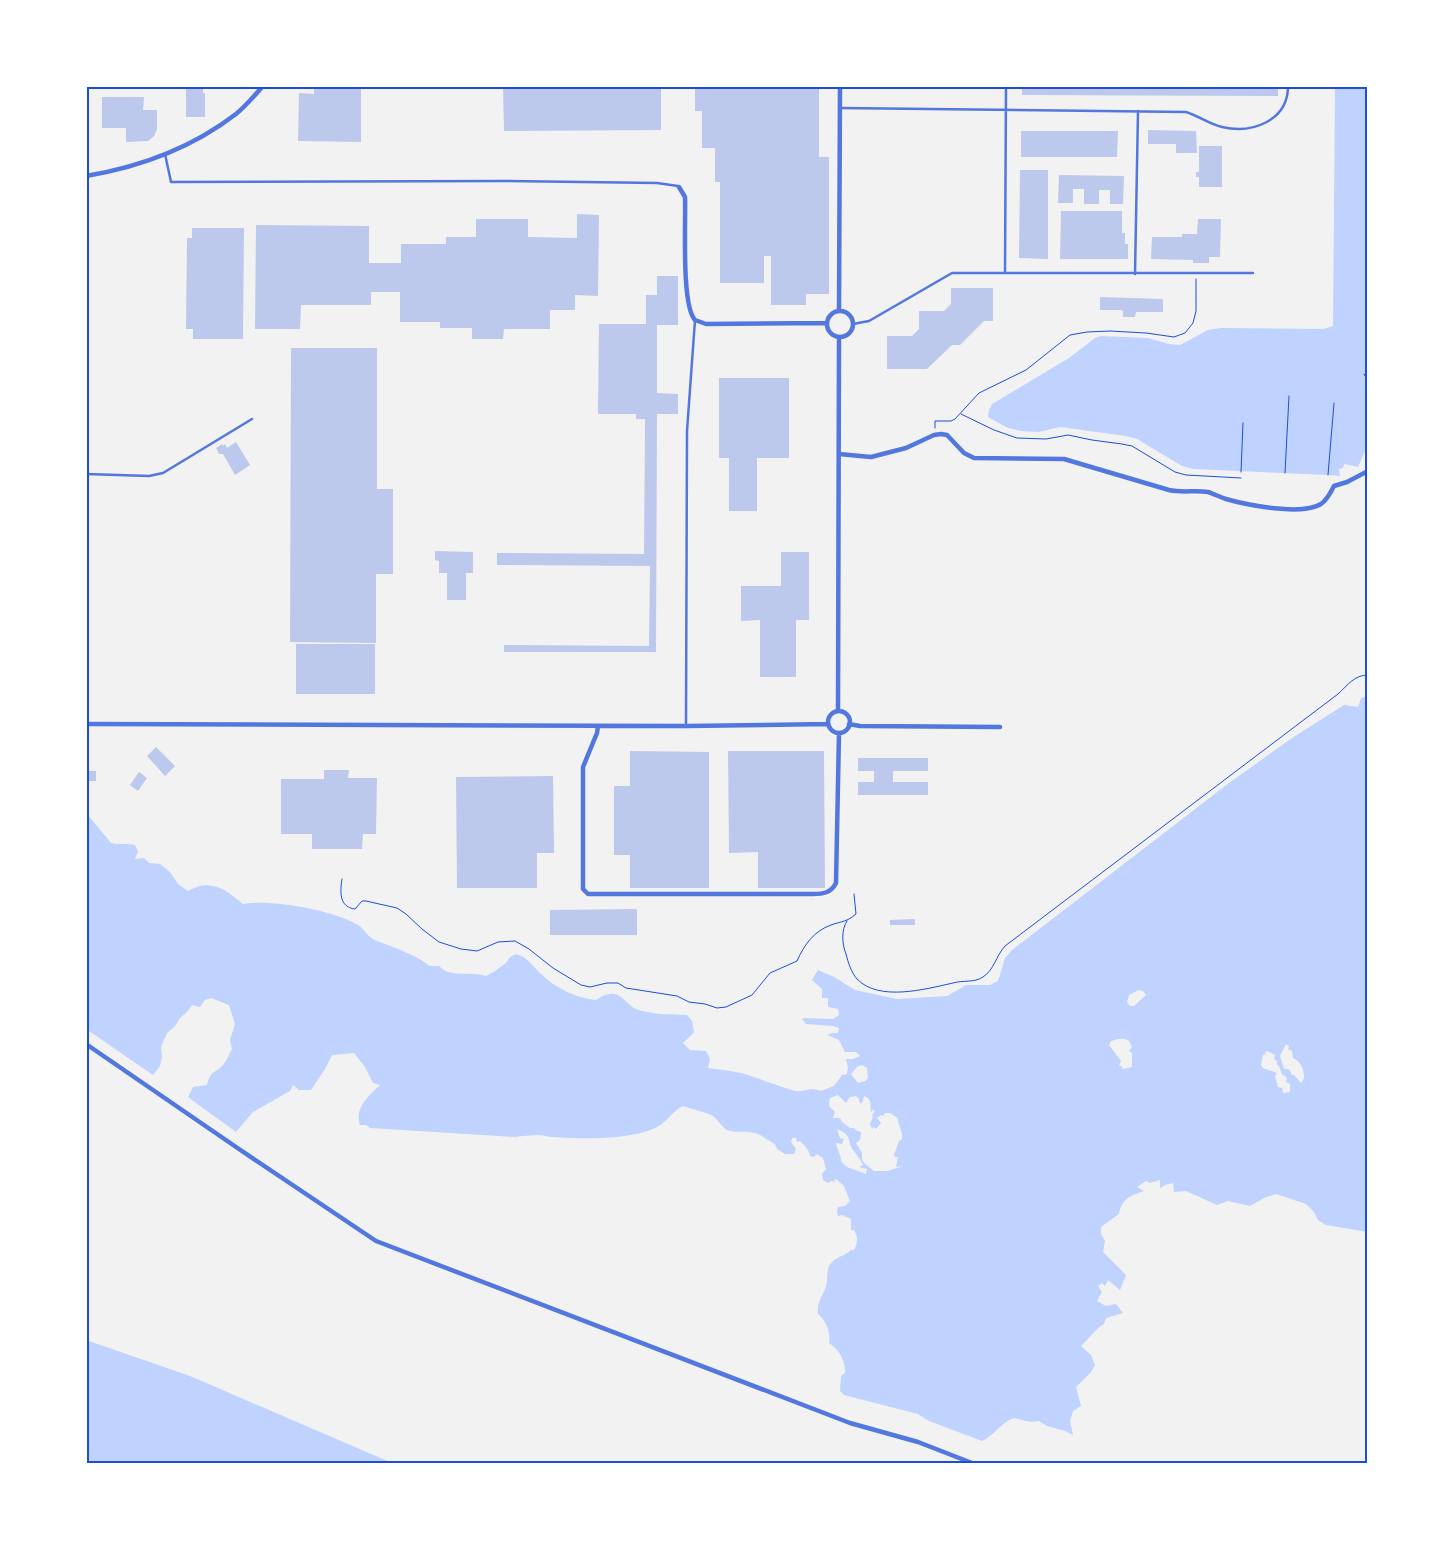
<svg xmlns="http://www.w3.org/2000/svg" width="1454" height="1549" font-family="Poppins,sans-serif">
	<rect width="100%" height="100%" fill="#f2f2f2"/>
	<path fill="#bfd3fe" fill-rule="evenodd" d="M 1335,86 L 1368,86 L 1368,444 L 1358,467 L 1344,464 L 1343,468 L 1339,469 L 1340,476 L 1328,475 L 1193,469 L 1182,466 L 1137,439 L 1126,436 L 1060,427 L 1039,432 L 1021,431 L 1008,428 L 988,417 L 989,410 L 992,404 L 1069,358 L 1095,338 L 1101,336 L 1148,338 L 1169,344 L 1180,345 L 1208,330 L 1221,328 L 1324,329 L 1333,326 Z
		M 1368,696 L 1368,1232 L 1326,1225 L 1318,1220 L 1314,1212 L 1306,1204 L 1276,1194 L 1266,1197 L 1250,1206 L 1228,1201 L 1217,1205 L 1186,1191 L 1174,1192 L 1173,1183 L 1165,1185 L 1160,1188 L 1160,1180 L 1150,1183 L 1146,1181 L 1137,1187 L 1144,1191 C 1129,1196 1122,1199 1119,1214 L 1101,1227 L 1101,1234 L 1105,1241 L 1103,1252 L 1126,1275 L 1120,1290 L 1108,1280 L 1105,1286 L 1102,1283 L 1098,1286 L 1102,1292 L 1097,1301 L 1106,1306 L 1116,1304 L 1123,1313 L 1106,1318 L 1104,1324 C 1094,1330 1090,1338 1081,1346 L 1091,1355 L 1095,1365 L 1091,1372 L 1076,1387 L 1081,1406 L 1073,1411 L 1070,1421 L 1073,1435 L 1065,1431 L 1047,1426 L 1039,1421 L 1031,1422 L 1014,1418 C 1000,1423 995,1435 982,1441 L 929,1421 L 918,1414 L 844,1395 L 840,1391 L 841,1376 L 845,1373 C 846,1362 839,1349 829,1343 C 831,1333 826,1320 818,1314 C 816,1300 826,1294 827,1281 C 828,1274 826,1268 832,1262 C 837,1257 846,1255 851,1250 L 854,1250 C 858,1242 858,1237 854,1230 L 851,1230 L 851,1219 L 842,1215 L 838,1216 L 837,1211 L 838,1207 L 845,1206 L 850,1201 L 844,1186 L 836,1179 L 834,1180 L 835,1182 L 831,1181 L 828,1183 L 823,1180 L 822,1174 L 826,1169 L 823,1158 L 817,1154 L 814,1157 L 810,1156 C 809,1150 805,1146 800,1141 L 797,1142 L 796,1138 L 792,1138 L 791,1142 L 796,1149 L 794,1154 L 785,1154 L 777,1149 L 775,1144 C 768,1141 762,1135 755,1133 C 746,1131 736,1133 727,1130 C 722,1127 718,1120 713,1116 C 704,1111 693,1110 683,1106 C 671,1112 666,1124 653,1129 C 626,1140 583,1139 553,1137 C 548,1137 543,1135 538,1135 C 531,1135 522,1136 515,1137 L 370,1128 L 366,1125 L 360,1125 C 354,1108 369,1096 380,1085 L 373,1083 L 365,1067 L 354,1053 L 332,1055 L 325,1069 L 311,1090 L 299,1090 L 293,1085 L 290,1091 L 253,1112 L 236,1132 L 188,1097 L 193,1087 L 207,1085 C 211,1069 215,1074 223,1065 C 227,1061 229,1054 232,1049 L 230,1040 L 235,1024 L 229,1005 L 211,998 L 205,1000 L 200,1007 L 192,1005 L 187,1012 L 180,1018 L 175,1026 L 167,1033 L 161,1047 L 162,1057 L 160,1066 L 153,1075 L 86,1029 L 86,816 L 88,815 L 111,843 C 118,845 127,843 135,845 L 138,851 L 135,859 L 144,858 L 149,863 L 160,864 L 170,872 L 178,884 L 188,891 C 211,878 225,889 243,904 C 271,899 333,910 358,925 C 364,928 367,937 375,940 C 394,948 413,953 430,966 L 439,966 C 451,979 468,970 486,976 L 495,971 L 506,963 L 510,957 L 516,954 C 528,958 529,962 537,970 C 552,986 574,998 596,1000 C 601,997 607,993 614,994 C 623,995 627,1005 636,1009 C 652,1015 670,1014 687,1015 L 692,1021 L 694,1032 L 683,1043 L 690,1050 L 706,1051 L 710,1059 L 708,1068 C 722,1070 737,1071 751,1076 C 765,1081 779,1086 795,1091 C 805,1093 808,1086 821,1091 L 834,1086 L 842,1075 L 847,1074 L 848,1067 L 846,1059 L 853,1059 L 860,1056 L 856,1052 L 845,1052 L 839,1040 L 827,1035 L 832,1033 L 838,1033 L 839,1028 L 833,1026 L 806,1024 L 802,1019 L 805,1018 L 833,1019 L 839,1015 L 838,1009 L 828,1007 L 828,998 L 822,998 L 822,989 L 812,980 L 818,970 L 834,977 L 855,990 L 897,999 L 947,996 L 966,985 L 990,985 L 998,981 L 1005,958 L 1012,950 L 1229,783 L 1292,738 L 1344,705 L 1358,707 L 1361,698 ZM 1139,990 L 1143,991 L 1146,995 L 1134,1006 L 1130,1006 L 1127,1002 L 1129,995 ZM 1118,1039 L 1125,1039 L 1129,1041 L 1132,1047 L 1129,1051 L 1132,1053 L 1132,1067 L 1123,1069 L 1121,1066 L 1119,1066 L 1121,1061 L 1109,1045 L 1111,1041 ZM 1286,1044 L 1289,1046 L 1288,1049 L 1292,1051 L 1293,1058 C 1302,1062 1304,1070 1304,1079 L 1301,1083 L 1294,1075 L 1292,1075 L 1289,1069 L 1284,1069 L 1280,1056 ZM 1267,1051 L 1275,1055 L 1274,1059 L 1277,1061 L 1277,1065 L 1279,1066 L 1282,1074 L 1287,1078 L 1286,1082 L 1290,1084 L 1290,1092 L 1283,1093 L 1282,1088 L 1278,1087 L 1275,1076 L 1277,1073 L 1263,1068 L 1261,1065 L 1263,1055 L 1266,1054 L 1265,1052 ZM 862,1065 L 867,1068 L 868,1078 L 865,1081 L 858,1083 L 851,1074 L 857,1067 ZM 838,1095 L 846,1103 L 850,1097 L 856,1096 L 859,1099 L 860,1104 L 863,1101 L 864,1096 C 872,1098 870,1106 871,1112 L 873,1110 L 875,1111 L 872,1115 L 873,1117 L 870,1124 L 872,1129 L 874,1127 L 876,1129 L 881,1123 L 877,1118 L 881,1115 L 883,1116 L 885,1113 L 890,1113 L 898,1118 C 897,1125 903,1129 902,1139 L 899,1141 L 894,1155 L 895,1157 L 898,1157 L 896,1167 L 902,1166 L 888,1171 L 874,1171 L 864,1163 L 862,1159 L 862,1153 L 856,1143 L 860,1140 L 861,1132 L 857,1131 L 854,1128 L 850,1128 L 842,1122 L 840,1118 L 833,1118 L 835,1112 L 829,1106 L 830,1098 ZM 837,1129 C 853,1135 847,1142 853,1150 C 857,1155 860,1159 863,1165 L 859,1167 L 867,1169 L 866,1174 L 847,1167 L 841,1161 C 841,1154 837,1150 836,1143 L 842,1144 L 844,1139 L 840,1138 Z
		M 86,1340 L 190,1376 L 392,1463 L 86,1463 Z"/>
	<path fill="#bdc9ec" d="M 314,86 L 361,86 L 361,142 L 298,141 L 299,93 L 314,94 Z
		M 503,86 L 661,86 L 661,130 L 504,131 Z
		M 695,86 L 819,86 L 819,157 L 829,157 L 829,294 L 806,294 L 806,305 L 771,305 L 771,256 L 764,256 L 764,283 L 720,283 L 720,182 L 715,182 L 715,148 L 702,148 L 702,111 L 695,111 Z
		M 1022,86 L 1278,86 L 1278,96 L 1022,95 Z
		M 186,88 L 203,88 L 203,93 L 205,93 L 205,117 L 186,117 Z
		M 102,97 L 144,97 L 143,110 L 157,110 L 157,129 L 154,136 L 148,141 L 126,142 L 126,128 L 102,128 Z
		M 1148,130 L 1196,131 L 1197,153 L 1176,153 L 1176,144 L 1148,144 Z
		M 1021,131 L 1118,131 L 1117,157 L 1021,157 Z
		M 1199,146 L 1222,146 L 1222,187 L 1199,187 L 1199,177 L 1196,177 L 1196,172 L 1199,172 Z
		M 1020,170 L 1048,170 L 1048,259 L 1019,258 Z
		M 1059,175 L 1124,176 L 1123,204 L 1110,204 L 1110,190 L 1099,190 L 1099,204 L 1084,204 L 1084,189 L 1073,189 L 1073,203 L 1058,203 Z
		M 1061,211 L 1122,211 L 1122,233 L 1125,233 L 1125,244 L 1128,244 L 1128,259 L 1060,259 Z
		M 577,214 L 599,215 L 598,296 L 575,295 L 575,310 L 550,310 L 550,329 L 504,329 L 503,339 L 472,339 L 472,328 L 440,328 L 440,322 L 400,322 L 400,292 L 371,292 L 371,305 L 301,305 L 300,329 L 255,329 L 256,225 L 369,226 L 369,263 L 401,263 L 401,244 L 446,244 L 446,237 L 476,237 L 476,219 L 528,219 L 528,237 L 577,238 Z
		M 1198,219 L 1221,219 L 1220,257 L 1209,257 L 1209,263 L 1193,263 L 1193,260 L 1151,259 L 1152,237 L 1182,237 L 1182,234 L 1197,234 Z
		M 192,228 L 244,228 L 243,339 L 193,339 L 193,329 L 186,329 L 187,238 L 192,238 Z
		M 657,276 L 678,276 L 678,325 L 657,325 L 657,393 L 678,394 L 678,414 L 657,414 L 656,652 L 504,652 L 504,645 L 649,646 L 650,566 L 497,565 L 497,553 L 644,554 L 645,419 L 636,419 L 636,414 L 598,414 L 599,324 L 646,324 L 646,295 L 657,295 Z
		M 951,288 L 993,288 L 993,321 L 984,321 L 960,345 L 952,345 L 927,369 L 887,369 L 887,336 L 912,336 L 919,329 L 919,311 L 944,311 L 951,304 Z
		M 1100,297 L 1163,299 L 1163,312 L 1136,312 L 1135,317 L 1123,317 L 1123,311 L 1121,310 L 1100,310 Z
		M 291,348 L 377,348 L 377,489 L 393,489 L 393,574 L 376,574 L 376,643 L 290,642 Z
		M 719,378 L 789,378 L 789,458 L 757,458 L 757,511 L 729,511 L 729,458 L 719,458 Z
		M 236,442 L 250,465 L 235,475 L 223,454 L 219,454 L 216,448 L 222,444 L 223,446 L 225,444 L 227,448 Z
		M 435,551 L 473,552 L 473,573 L 466,573 L 466,600 L 447,600 L 447,573 L 439,573 L 439,561 L 435,560 Z
		M 781,552 L 809,552 L 809,620 L 796,620 L 796,677 L 760,677 L 760,620 L 741,621 L 741,586 L 781,586 Z
		M 296,644 L 375,644 L 375,694 L 296,694 Z
		M 156,747 L 175,766 L 165,776 L 147,756 Z
		M 630,751 L 709,752 L 709,888 L 630,888 L 630,855 L 614,855 L 614,786 L 630,786 Z
		M 728,751 L 824,751 L 825,888 L 758,888 L 758,852 L 729,853 Z
		M 858,758 L 928,758 L 928,771 L 893,771 L 893,782 L 928,782 L 928,795 L 858,795 L 858,782 L 874,782 L 874,771 L 858,771 Z
		M 324,770 L 349,770 L 348,778 L 377,778 L 376,834 L 363,834 L 362,849 L 312,849 L 312,834 L 281,834 L 281,779 L 324,779 Z
		M 86,771 L 96,771 L 96,781 L 86,781 Z
		M 139,772 L 147,778 L 138,791 L 130,785 Z
		M 553,776 L 554,853 L 537,853 L 537,888 L 457,888 L 456,777 Z
		M 637,909 L 637,935 L 550,935 L 550,910 Z
		M 915,919 L 915,925 L 890,925 L 890,920 Z"/>
	<g fill="none" stroke-linecap="round" stroke-linejoin="round">
		<path stroke="#1d4ed8" stroke-width="1" d="M 1364,374 L 1368,381
			M 961,414 L 994,430 L 1017,438 L 1046,439 L 1068,435 L 1092,440 L 1122,444 L 1132,446 L 1175,472 L 1186,475 L 1241,478
			M 935,428 L 935,421 L 951,421 L 955,419 L 979,393 L 1026,370 L 1070,335 L 1087,332 L 1110,331 L 1146,333 L 1174,337 L 1185,333 L 1193,323 L 1196,311 L 1196,279
			M 1241,472 L 1243,423
			M 1285,473 L 1289,396
			M 1328,475 L 1334,403
			M 342,879 C 340,892 339,907 355,909 L 362,901 L 366,901 L 397,908 L 406,914 L 422,929 L 439,942 L 461,949 L 477,951 L 498,942 L 515,941 L 529,949 L 553,968 L 581,985 L 590,987 L 607,983 L 618,983 L 626,988 L 677,996 L 689,1002 L 705,1004 L 717,1008 L 726,1007 L 752,995 L 770,973 L 797,961 C 804,945 814,931 831,925 C 842,921 847,922 856,914 L 854,894
			M 847,921 C 841,930 842,944 846,954 C 848,962 851,972 857,979 C 879,1002 926,989 953,983 C 963,980 974,983 983,977 C 994,970 996,956 1005,946 L 1338,694 C 1348,685 1354,675 1368,675"/>
		<path stroke="#5277de" stroke-width="2.5" d="M 840,108 L 1186,112 C 1199,116 1209,124 1222,127 C 1252,134 1288,121 1288,86
			M 165,154 L 171,182 L 503,181 L 657,183 L 678,186
			M 1005,273 L 1006,86
			M 1135,274 L 1138,111
			M 853,324 L 869,321 L 952,273 L 1253,273
			M 86,474 L 149,476 L 163,473 L 252,419
			M 686,726 L 687,431 L 695,320"/>
		<path stroke="#5277de" stroke-width="4.5" d="M 86,176 C 140,167 193,147 236,114 C 246,106 255,95 263,86
			M 679,187 L 685,197 C 686,220 681,305 695,320 L 706,324 L 826,323
			M 839,310 L 840,86
			M827 324a13 13 0 1 1 26 0a13 13 0 1 1-26 0Z
			M 839,454 L 871,457 L 906,448 L 934,435 L 941,434 L 947,435 L 964,453 L 974,458 L 1064,459 L 1169,490 C 1182,493 1195,490 1208,492 C 1214,494 1220,497 1226,499 C 1247,505 1302,516 1321,504 C 1327,500 1331,492 1334,486 L 1347,482 L 1368,471
			M 838,711 L 839,337
			M828 722a11 11 0 1 1 22 0a11 11 0 1 1-22 0Z
			M 86,724 L 686,726 L 828,724
			M 849,724 L 860,726 L 1000,727
			M 598,726 L 597,733 L 583,767 L 583,889 L 588,894 L 813,894 C 823,894 831,893 836,883 L 839,733
			M 86,1044 L 236,1147 L 376,1241 L 850,1423 L 918,1442 L 972,1463"/>
	</g>
	<rect width="1454" height="1549" fill="none" stroke="#ffffff" stroke-width="175"/>
	<rect x="88" y="88" width="1278" height="1374" fill="none" stroke="#1d4ed8" stroke-width="2"/>
</svg>
